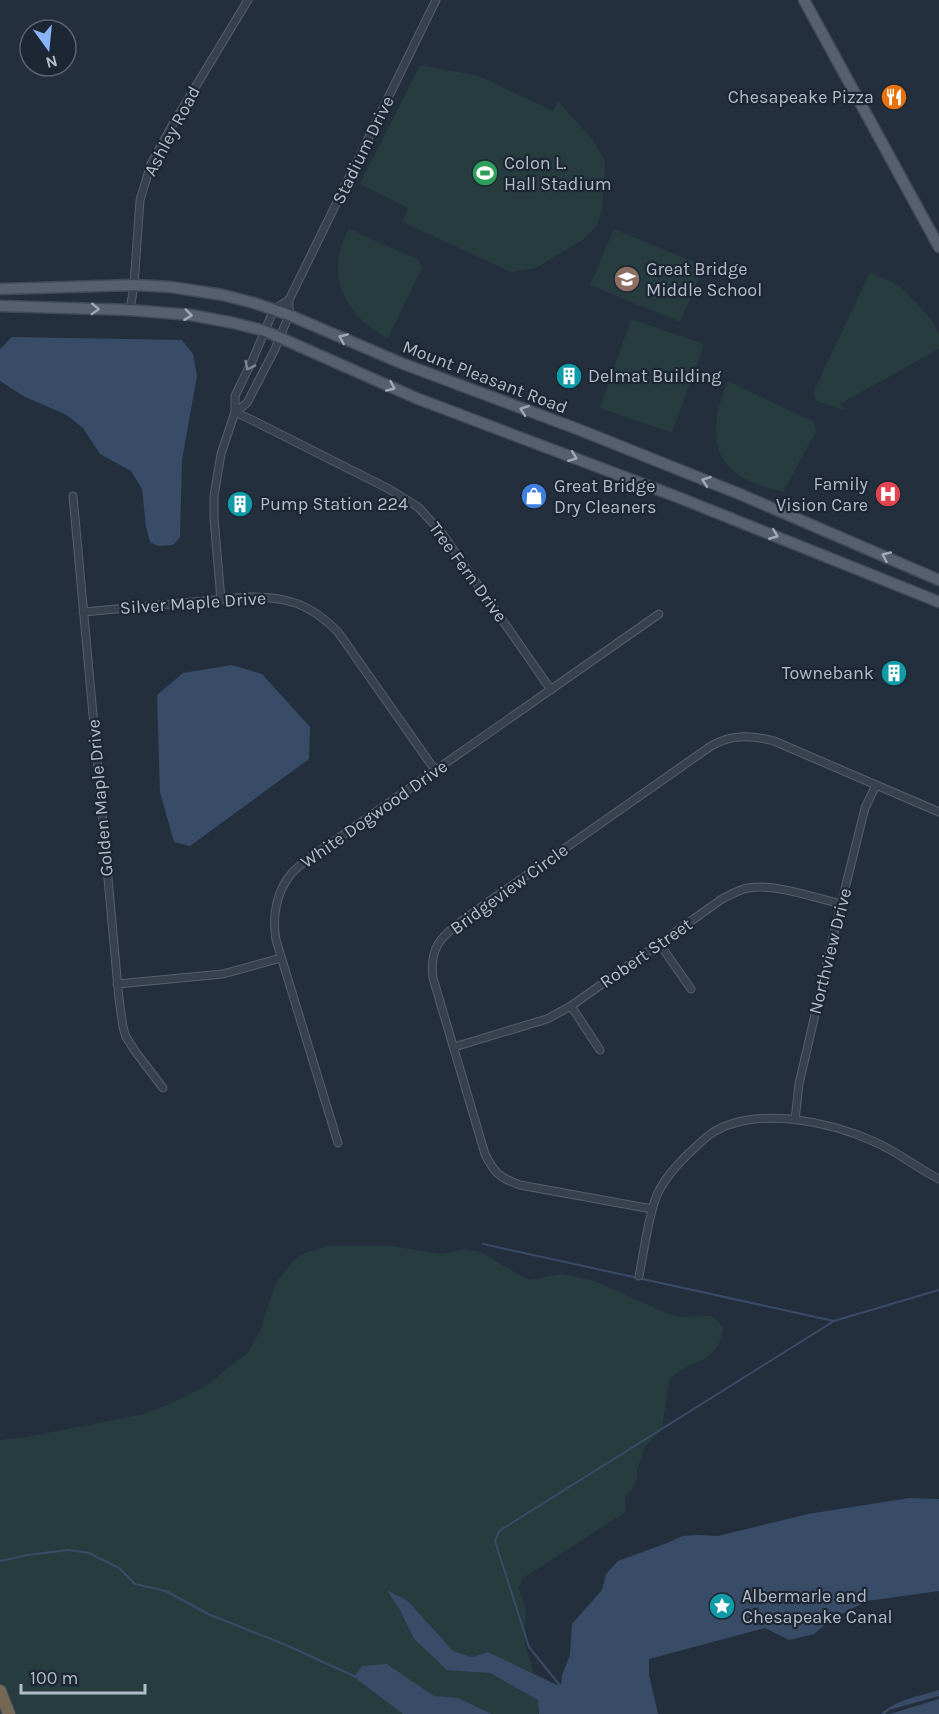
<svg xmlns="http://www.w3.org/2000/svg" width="939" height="1714" font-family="Karla,sans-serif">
	<rect width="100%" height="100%" fill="#242f3e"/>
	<path fill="#263c3f" d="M 420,65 L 479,76 L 553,111 L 558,101 L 592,139 L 605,161 L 602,212 L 595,228 L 584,239 L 536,268 L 511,272 L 402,222 L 408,208 L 360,184 Z
		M 349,229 L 419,260 L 422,268 L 388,338 C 345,317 323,273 349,229 Z
		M 614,229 L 704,266 L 680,322 L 590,285 Z
		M 870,272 L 900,286 L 932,320 L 939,334 L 939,349 L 840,404 L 846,410 L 816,401 L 813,393 Z
		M 631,319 L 704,344 L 672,433 L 600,408 Z
		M 728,381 L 814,422 L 816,431 L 783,492 C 768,488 752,484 739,475 C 705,454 715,411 728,381 Z
		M 327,1246 L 391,1246 L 441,1254 L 465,1249 L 481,1252 L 516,1273 L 530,1280 L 561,1274 L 595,1281 L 671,1315 L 682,1317 L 712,1316 L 723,1327 C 719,1366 690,1358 669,1380 L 662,1429 L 645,1447 L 637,1470 L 637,1480 L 633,1488 L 625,1497 L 626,1512 L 523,1578 L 519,1588 L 526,1612 L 525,1644 L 534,1674 L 488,1652 L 472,1657 L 453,1651 L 408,1601 L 388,1591 L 401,1612 L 446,1669 L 490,1673 L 538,1700 L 539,1714 L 492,1714 L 458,1698 L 434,1696 L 387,1664 L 354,1677 L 403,1714 L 0,1714 L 0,1440 L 26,1437 L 144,1414 L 178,1400 L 206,1386 L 248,1352 L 260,1331 L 275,1284 L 292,1262 L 305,1253 Z"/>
	<path fill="#394c67" d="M 12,337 L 182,340 L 193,354 L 197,376 L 182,460 L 180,537 L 173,545 L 158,546 L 150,542 L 146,527 L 142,489 L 131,471 L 100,454 L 83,428 L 67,415 L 25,397 L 0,381 L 0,349 Z
		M 232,665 L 262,674 L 310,727 L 309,759 L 190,846 L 174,842 L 160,792 L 157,695 L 183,673 Z
		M 909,1498 L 939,1499 L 939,1591 L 867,1601 L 832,1619 L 814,1634 L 789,1640 L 765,1628 L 649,1659 L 649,1675 L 658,1714 L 539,1714 L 538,1700 L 490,1673 L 447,1670 L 414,1639 L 401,1612 L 387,1590 L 408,1601 L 453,1651 L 472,1657 L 488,1652 L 561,1687 L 562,1675 L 570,1655 L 572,1624 L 602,1590 L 606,1574 L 618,1561 L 667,1543 L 683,1536 L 698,1535 L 718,1536 L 808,1514 Z
		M 387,1664 L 434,1696 L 458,1698 L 492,1714 L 403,1714 L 354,1677 L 362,1666 Z
		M 939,1690 L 939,1714 L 881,1714 C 895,1700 920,1696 939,1690 Z"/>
	<path fill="#242f3e" d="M 939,1696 L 939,1699 L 890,1714 L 885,1714 L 889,1710 Z"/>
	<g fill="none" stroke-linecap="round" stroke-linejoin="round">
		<path stroke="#394c67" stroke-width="2" d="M 483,1244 L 834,1321
			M 0,1561 L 28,1555 L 68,1550 L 89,1553 L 119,1568 L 135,1584 L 166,1591 L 208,1614 L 286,1645 L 356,1677
			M 562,1688 L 529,1647 L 495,1541 L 499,1531 L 834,1321 L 939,1290"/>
		<defs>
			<path id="street" d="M 130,310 L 134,285 L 140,200 L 151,164 L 173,124 L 248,0
				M 235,412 L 247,403 L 275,349 L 289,315 L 289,300 L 436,0
				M 235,412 L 252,420 L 389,489 L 418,507 L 441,532 L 551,690
				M 73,496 L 119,999 L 123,1027 L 126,1037 L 135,1051 L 163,1088
				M 221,600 L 214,518 L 214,496 L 221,454 L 235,412 L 235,396 L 253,359 L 274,309 L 289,300
				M 83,612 L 248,597 C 286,596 311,604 338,632 L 435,770
				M 659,943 L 691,989
				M 117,984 L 223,974 L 281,958
				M 571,1006 L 600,1050
				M 454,1047 L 547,1019 L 571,1006 L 722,899 C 730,895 738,890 748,888 C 774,883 815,898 841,904
				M 795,1120 L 799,1084 L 832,941 L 865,808 L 876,785
				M 338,1143 L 276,940 C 272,917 276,891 292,873 C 296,868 302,864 307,860 L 659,614
				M 652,1209 L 520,1185 C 500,1178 494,1173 485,1154 L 433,978 C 429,944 443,936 467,917 L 711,746 C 732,734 751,735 774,741 L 939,812
				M 639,1276 C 644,1252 648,1216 657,1195 C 663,1181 676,1166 687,1155 C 696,1147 705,1137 715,1131 C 760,1106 831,1122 875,1142 C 898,1152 917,1168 939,1179"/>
			<path id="primary" d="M 804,0 L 939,247
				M 0,289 L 134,285 L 171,287 L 223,295 L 254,303 L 289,315 L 401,363 L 580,430 L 742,495 L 939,580
				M 0,306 L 130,310 L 191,315 L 234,323 L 265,331 L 416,398 L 680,498 L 939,602"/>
			<path id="highway" d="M 0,1691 L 9,1714"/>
		</defs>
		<use href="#street" stroke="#565f6c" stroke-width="9"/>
		<use href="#primary" stroke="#414a57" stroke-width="13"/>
		<use href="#highway" stroke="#434c59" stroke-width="14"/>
		<use href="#street" stroke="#38414e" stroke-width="7"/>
		<use href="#primary" stroke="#56606e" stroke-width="10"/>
		<use href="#highway" stroke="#746855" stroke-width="12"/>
	</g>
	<defs><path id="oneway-chevron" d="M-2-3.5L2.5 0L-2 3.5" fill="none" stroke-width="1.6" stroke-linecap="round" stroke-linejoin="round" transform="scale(1.5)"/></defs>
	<g stroke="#a1aab7">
		<use href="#oneway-chevron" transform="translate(95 309) rotate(2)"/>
		<use href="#oneway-chevron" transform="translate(188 315) rotate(7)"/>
		<use href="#oneway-chevron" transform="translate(343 338) rotate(-157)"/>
		<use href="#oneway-chevron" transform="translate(391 387) rotate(24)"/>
		<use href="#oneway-chevron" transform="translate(524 410) rotate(-160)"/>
		<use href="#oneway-chevron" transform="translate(573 457) rotate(21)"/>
		<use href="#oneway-chevron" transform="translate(706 481) rotate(-160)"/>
		<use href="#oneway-chevron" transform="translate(774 535) rotate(22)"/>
		<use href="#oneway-chevron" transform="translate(886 556) rotate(-156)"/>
	</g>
	<use stroke="#7c8592" href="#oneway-chevron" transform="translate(249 366) rotate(116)"/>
	<defs>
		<symbol id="restaurant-disc" viewBox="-11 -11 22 22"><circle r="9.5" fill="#e8710a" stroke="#1d2633"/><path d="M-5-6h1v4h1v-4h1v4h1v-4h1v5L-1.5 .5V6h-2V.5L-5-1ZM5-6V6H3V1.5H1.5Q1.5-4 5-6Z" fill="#fff"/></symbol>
		<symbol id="stadium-disc" viewBox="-11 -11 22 22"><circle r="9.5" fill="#2e9e5b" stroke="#1d2633"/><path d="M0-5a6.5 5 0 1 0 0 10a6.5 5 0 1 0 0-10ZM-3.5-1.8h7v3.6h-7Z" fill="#fff"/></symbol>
		<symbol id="school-disc" viewBox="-11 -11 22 22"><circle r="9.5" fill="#8d6e63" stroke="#1d2633"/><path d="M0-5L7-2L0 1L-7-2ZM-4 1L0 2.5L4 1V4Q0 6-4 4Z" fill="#fff"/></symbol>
		<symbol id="building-disc" viewBox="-11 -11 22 22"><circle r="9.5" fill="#0f9aa8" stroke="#1d2633"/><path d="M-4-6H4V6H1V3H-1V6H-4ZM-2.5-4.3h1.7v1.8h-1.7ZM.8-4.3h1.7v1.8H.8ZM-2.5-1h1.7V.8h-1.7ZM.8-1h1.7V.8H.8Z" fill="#fff"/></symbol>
		<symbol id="hospital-disc" viewBox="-11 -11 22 22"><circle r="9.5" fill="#e0444e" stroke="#1d2633"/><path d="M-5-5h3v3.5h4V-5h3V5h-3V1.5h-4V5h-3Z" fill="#fff"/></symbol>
		<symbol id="shop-disc" viewBox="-11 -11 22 22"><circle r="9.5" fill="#3f7fe0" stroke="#1d2633"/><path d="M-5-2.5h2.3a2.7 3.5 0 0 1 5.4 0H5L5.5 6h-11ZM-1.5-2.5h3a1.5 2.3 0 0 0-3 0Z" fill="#fff"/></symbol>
		<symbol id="sight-disc" viewBox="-11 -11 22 22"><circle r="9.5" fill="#0f9aa8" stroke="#1d2633"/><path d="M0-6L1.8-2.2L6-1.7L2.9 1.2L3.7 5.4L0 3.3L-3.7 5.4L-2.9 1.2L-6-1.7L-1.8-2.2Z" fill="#fff"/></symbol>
	</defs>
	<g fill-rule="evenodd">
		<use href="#restaurant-disc" x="879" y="82" width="30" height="30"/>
		<use href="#stadium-disc" x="470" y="158" width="30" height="30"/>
		<use href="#school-disc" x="612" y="264" width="30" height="30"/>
		<use href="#building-disc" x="554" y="361" width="30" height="30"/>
		<use href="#hospital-disc" x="873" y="479" width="30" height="30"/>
		<use href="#shop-disc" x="519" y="481" width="30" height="30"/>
		<use href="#building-disc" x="225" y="489" width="30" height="30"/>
		<use href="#building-disc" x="879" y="658" width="30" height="30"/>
		<use href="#sight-disc" x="707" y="1591" width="30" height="30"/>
	</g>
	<g text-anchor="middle" stroke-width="4.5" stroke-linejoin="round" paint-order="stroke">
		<g font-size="18" fill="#b4bcc9" stroke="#1d2633" text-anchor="start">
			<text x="874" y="103" text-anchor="end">Chesapeake Pizza</text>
			<text x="504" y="169">Colon L.<tspan x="504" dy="21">Hall Stadium</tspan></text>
			<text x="646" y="275">Great Bridge<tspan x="646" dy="21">Middle School</tspan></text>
			<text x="588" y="382">Delmat Building</text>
			<text x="868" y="490" text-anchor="end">Family<tspan x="868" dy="21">Vision Care</tspan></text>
			<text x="554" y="492">Great Bridge<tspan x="554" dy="21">Dry Cleaners</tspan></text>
			<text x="260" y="510">Pump Station 224</text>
			<text x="874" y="679" text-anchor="end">Townebank</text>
			<text x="742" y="1602">Albermarle and<tspan x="742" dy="21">Chesapeake Canal</tspan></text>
		</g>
		<g font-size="18" fill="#b4bcc9" stroke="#1d2633">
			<text transform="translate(172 131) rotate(-62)" y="6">Ashley Road</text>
			<text transform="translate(363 150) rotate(-64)" y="6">Stadium Drive</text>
			<text transform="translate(485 377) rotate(21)" y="6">Mount Pleasant Road</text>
			<text transform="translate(468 572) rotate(54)" y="6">Tree Fern Drive</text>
			<text transform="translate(193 603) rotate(-4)" y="6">Silver Maple Drive</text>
			<text transform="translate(100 798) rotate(-95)" y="6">Golden Maple Drive</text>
			<text transform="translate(374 814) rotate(-35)" y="6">White Dogwood Drive</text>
			<text transform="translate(509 889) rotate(-36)" y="6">Bridgeview Circle</text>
			<text transform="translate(830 951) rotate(-76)" y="6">Northview Drive</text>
			<text transform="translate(646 953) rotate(-35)" y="6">Robert Street</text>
		</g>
	</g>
	<g transform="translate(48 48) rotate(165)"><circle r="28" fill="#1d2633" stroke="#59626f" stroke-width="1.5"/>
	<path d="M0-4.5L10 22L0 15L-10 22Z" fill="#8ab4f8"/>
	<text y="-9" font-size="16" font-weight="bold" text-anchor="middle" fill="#b4bcc9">N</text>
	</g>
	<path d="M21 1684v9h124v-9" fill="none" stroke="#b4bcc9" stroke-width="3"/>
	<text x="30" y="1684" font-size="18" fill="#b4bcc9" stroke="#1d2633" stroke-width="4.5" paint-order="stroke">100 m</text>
</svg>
